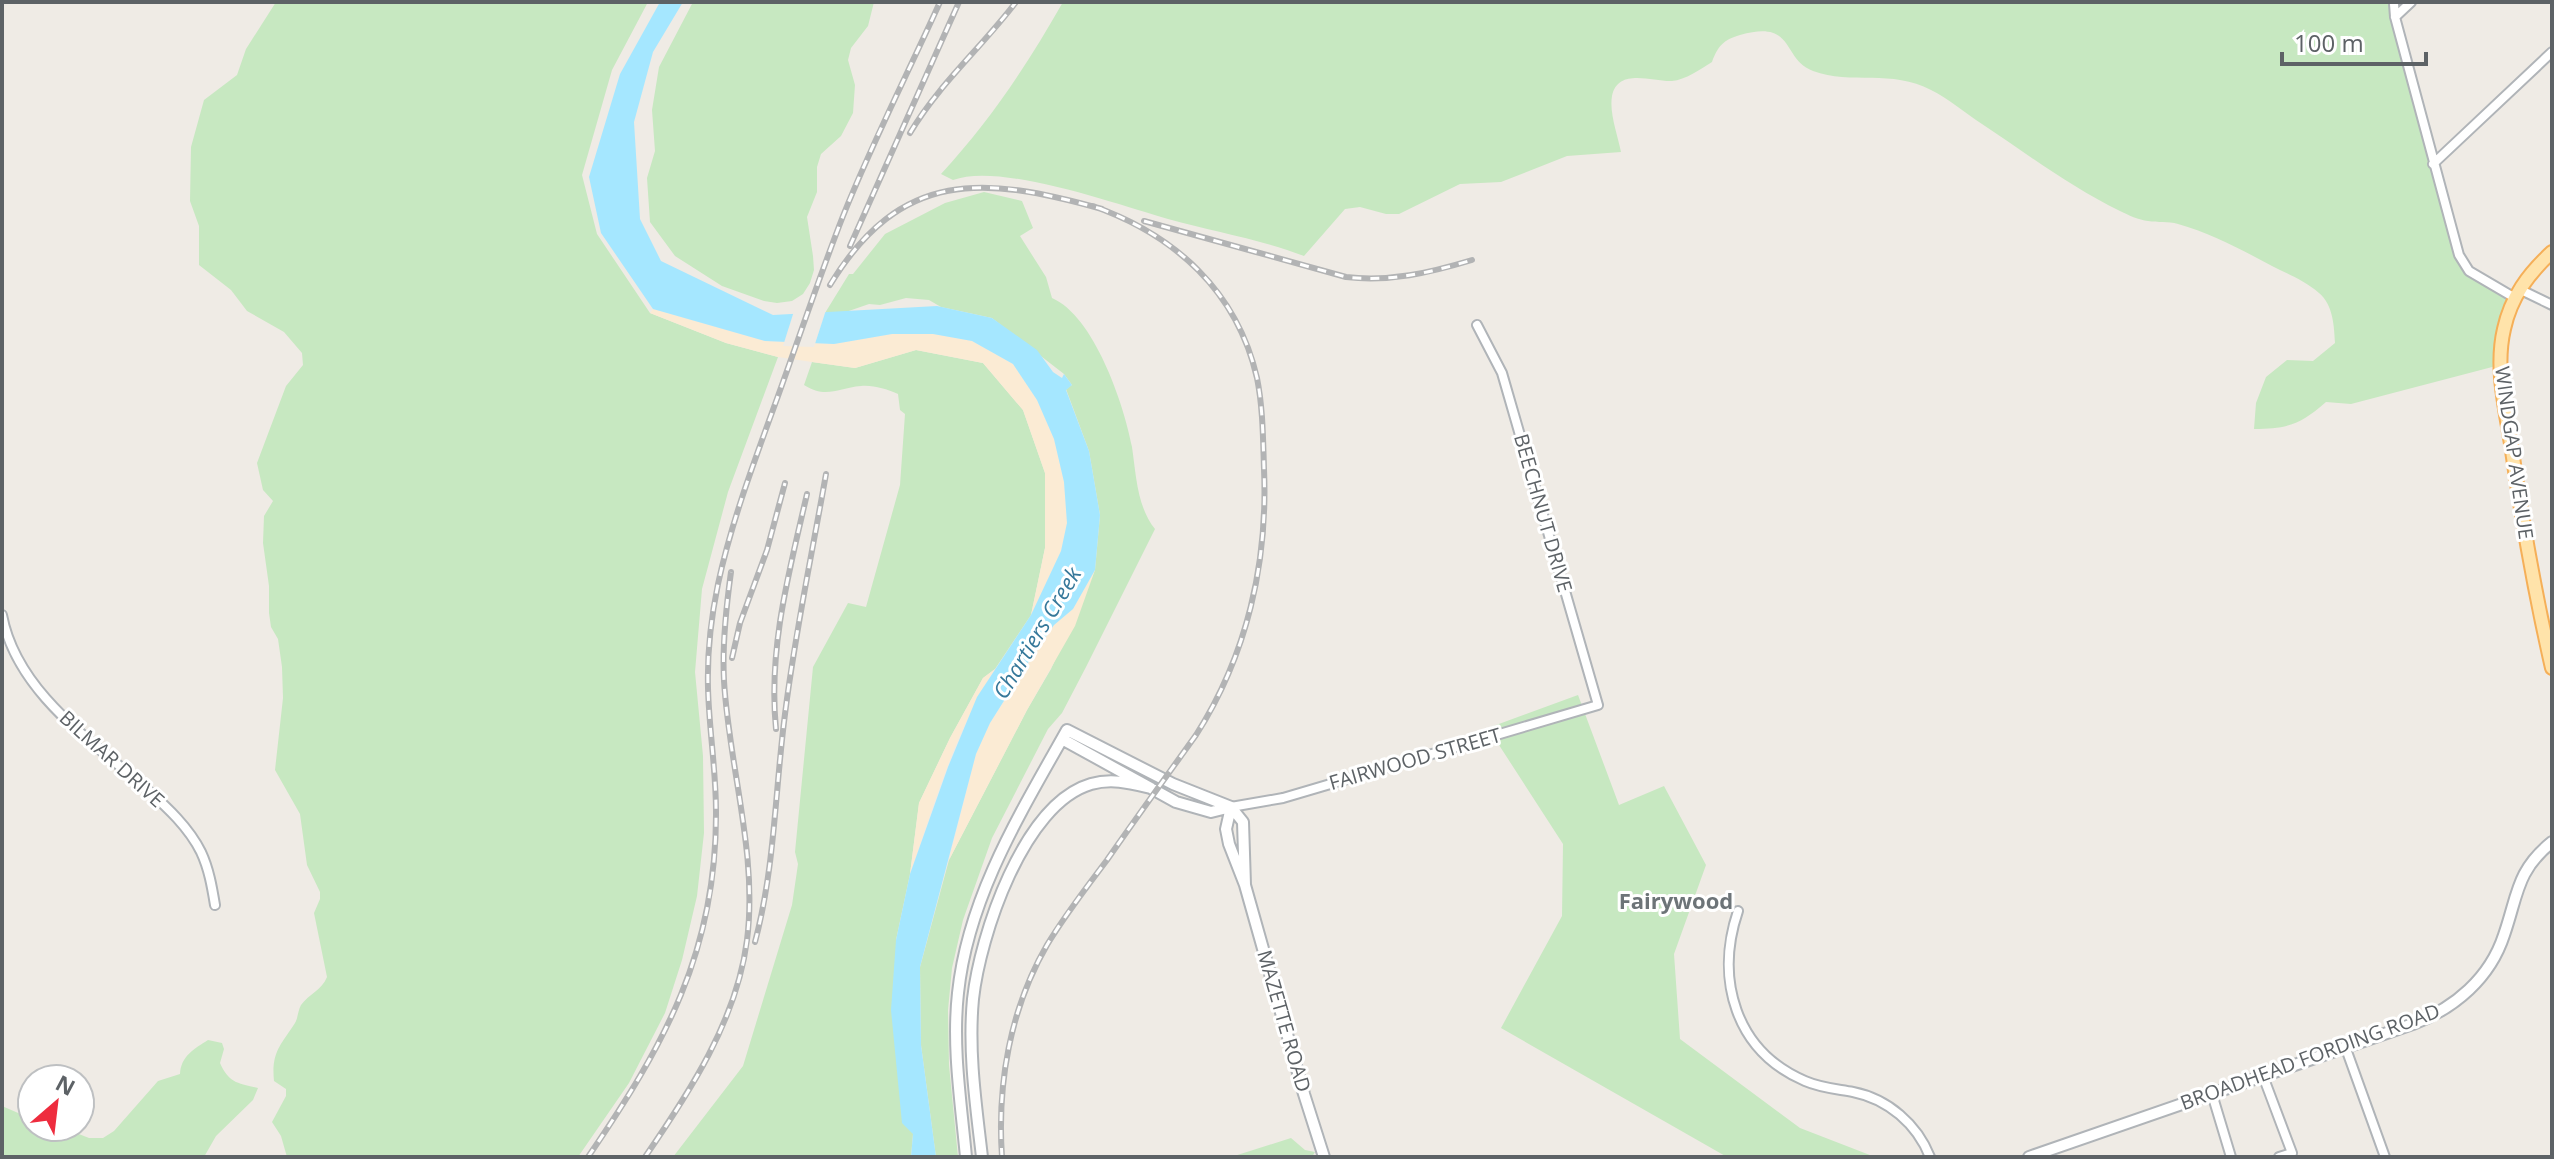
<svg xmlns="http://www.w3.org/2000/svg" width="2554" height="1159" font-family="'Open Sans',sans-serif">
	<rect width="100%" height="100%" fill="#efebe5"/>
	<path fill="#c7e8c1" d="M 276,2 L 648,2 L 612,70 L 582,175 L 597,234 L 650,313 L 726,343 L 778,357 L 728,492 L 702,589 L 695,672 L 703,756 L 704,833 L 697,896 L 682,960 L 665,1013 L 629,1083 L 578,1157 L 287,1157 L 281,1136 L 272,1122 L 286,1096 L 286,1089 L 274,1081 C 271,1052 281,1045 295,1023 C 298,1018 298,1010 301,1005 C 309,994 322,990 327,977 L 314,913 L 320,899 L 320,892 L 307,865 L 300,814 L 275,770 L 283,698 L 282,667 L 278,639 L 271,627 L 269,613 L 269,586 L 263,543 L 264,516 L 273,501 L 263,490 L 257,463 L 286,386 L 303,365 L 302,353 L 284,332 L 247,311 L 231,290 L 199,265 L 199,226 L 190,201 L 191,147 L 204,100 L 237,75 L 246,49 Z
		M 693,2 L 874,2 L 868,26 L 851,48 L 848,60 L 855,85 L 853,113 L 841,136 L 821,154 L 817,167 L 817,192 L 807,217 L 813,256 L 814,270 L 810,283 L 803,294 L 792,301 L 777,303 L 764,301 L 722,286 L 675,256 L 650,222 L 647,178 L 655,151 L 652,110 L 659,67 Z
		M 1063,2 L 2398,2 L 2391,14 L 2455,255 L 2510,299 L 2496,366 L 2351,404 L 2326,402 C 2301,424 2288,429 2254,429 L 2256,403 L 2266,377 L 2287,360 L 2313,361 L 2335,343 C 2334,325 2333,305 2319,293 C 2305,281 2288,274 2272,266 C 2242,250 2211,233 2178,224 C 2168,221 2158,223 2148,221 C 2139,220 2128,215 2120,211 C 2071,187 2027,154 1982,124 C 1965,113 1949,99 1931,90 C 1892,69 1851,85 1813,71 C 1781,59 1796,19 1740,35 C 1723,40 1718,46 1712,62 C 1701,69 1685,80 1672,81 C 1653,82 1618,67 1612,96 C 1609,113 1618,136 1621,152 L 1567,156 L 1501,182 L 1460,184 L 1399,214 L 1386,214 L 1360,207 L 1345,209 L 1304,256 C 1260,239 1214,232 1168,219 C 1118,205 1000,162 953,180 L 941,174 C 991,120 1027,65 1063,2 Z
		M 984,192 L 1022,201 L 1033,228 L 1020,236 L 1046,277 L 1052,298 C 1094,316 1124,404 1132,447 C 1136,474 1137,507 1155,529 L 1086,667 L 1062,713 L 1048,729 L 992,838 L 963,920 L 952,968 L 948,1010 L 949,1065 L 958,1157 L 936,1157 L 921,1045 L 920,967 L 949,860 L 1027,710 L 1051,669 L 1095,570 L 1100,515 L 1089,451 L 1066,389 L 1072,385 L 1064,374 L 992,318 L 941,307 L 929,300 L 906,298 L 880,305 L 869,304 L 843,313 L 825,313 L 849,274 L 853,274 L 885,234 L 945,203 Z
		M 916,350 L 983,363 L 1023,410 L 1045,473 L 1045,548 L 1031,615 L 995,669 L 983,678 L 950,738 L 919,803 L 910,874 L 896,940 L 913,1134 L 911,1157 L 673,1157 L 743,1066 L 792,905 L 798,864 L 795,852 L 813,667 L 848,603 L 866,607 L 900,485 L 905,414 L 900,410 L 898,394 C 886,389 874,385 861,386 C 838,388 826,399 804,385 L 812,362 L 855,368 Z
		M 1578,695 L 1619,805 L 1664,786 L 1706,865 L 1674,954 L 1680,1039 L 1800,1128 L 1875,1157 L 1727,1157 L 1501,1028 L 1562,916 L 1563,844 L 1488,728 Z
		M 208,1040 L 222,1043 L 224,1049 L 220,1063 C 229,1083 237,1083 258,1088 L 253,1100 L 216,1136 L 204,1157 L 2,1157 L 2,1106 L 32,1119 L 32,1127 L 61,1127 L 89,1138 L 103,1138 L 114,1131 L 158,1081 L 180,1074 C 181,1056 194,1049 208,1040 Z
		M 1291,1138 L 1305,1150 L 1315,1152 L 1312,1157 L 1231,1157 Z"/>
	<path fill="#fbebd4" d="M 653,309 L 765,341 L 834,344 L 892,334 L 933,334 L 972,341 L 1013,364 L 1037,400 L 1054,439 L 1064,482 L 1067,523 L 1061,551 L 1031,615 L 1045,548 L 1045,473 L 1023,410 L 983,363 L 916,350 L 855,368 L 812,362 L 778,357 L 726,343 L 650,313 Z
		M 1095,570 L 1075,626 L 1027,710 L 949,860 L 976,754 L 990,723 L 1054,625 L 1073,609 Z
		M 995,669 C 955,731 934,805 910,874 L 919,803 L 950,738 L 983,678 Z"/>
	<path fill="#a5e7ff" d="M 660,2 L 683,2 L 653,52 L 634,122 L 640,219 L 661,261 L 773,315 L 937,306 L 992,318 L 1037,350 L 1053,372 L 1062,378 L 1064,374 L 1072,385 L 1066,390 L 1089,451 L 1100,515 L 1095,570 L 1073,609 L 1054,625 L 1031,658 L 990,723 L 976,754 L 920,967 L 921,1045 L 936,1157 L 911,1157 L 913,1134 L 902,1123 L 891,1010 L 896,940 L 910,874 L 948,767 L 977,697 L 1031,615 L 1061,551 L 1067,523 L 1064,482 L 1054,439 L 1037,400 L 1013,364 L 972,341 L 933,334 L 892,334 L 834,344 L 765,341 L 653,309 L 601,233 L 589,177 L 620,74 Z"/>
	<path fill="#efebe5" d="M 826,310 L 814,347 L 783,346 L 794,311 Z"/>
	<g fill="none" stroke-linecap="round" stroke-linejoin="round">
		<defs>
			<path id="minor" d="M 2394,4 L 2395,17 L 2459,255 L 2469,271 L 2515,298
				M 2395,17 L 2411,2
				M 2433,164 L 2552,52
				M 2519,289 L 2552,305
				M 2,615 C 16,689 86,737 140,783 C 163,804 187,824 201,852 C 209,869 212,887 215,905
				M 1231,807 L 1283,798 L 1598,705 L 1502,373 L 1477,325
				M 1738,911 C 1715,979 1735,1051 1805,1081 C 1821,1088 1837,1089 1853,1092 C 1888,1099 1917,1124 1930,1157
				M 2345,1046 L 2385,1157
				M 2263,1076 L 2292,1153 L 2279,1157
				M 2212,1094 L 2231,1157"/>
			<path id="tertiary" d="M 1062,739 L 1176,802 L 1211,812 L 1231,807
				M 1231,807 L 1226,829 L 1229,844 L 1245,885 L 1304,1094 L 1324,1157
				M 966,1157 C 961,1103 952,1047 958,993 C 968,897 1021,812 1067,730 L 1173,784 L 1231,807 L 1243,822 L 1245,885
				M 982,1157 C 976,1105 968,1052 973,999 C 980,936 1023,804 1091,784 C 1112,778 1130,783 1151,788
				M 2029,1157 L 2413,1024 C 2455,1008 2490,978 2504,935 C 2518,895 2516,871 2552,842"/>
			<path id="primary" d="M 2552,252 C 2528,274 2511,297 2504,329 C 2495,367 2505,407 2511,444 C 2522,520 2535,594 2552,668"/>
		</defs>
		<use href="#minor" stroke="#b0b4b8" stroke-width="12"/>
		<use href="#tertiary" stroke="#b0b4b8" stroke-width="14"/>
		<use href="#primary" stroke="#f5af58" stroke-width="16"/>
		<use href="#minor" stroke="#fff" stroke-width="8"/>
		<use href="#tertiary" stroke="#fff" stroke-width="10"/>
		<use href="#primary" stroke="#ffe3aa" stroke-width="12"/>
		<defs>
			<path id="rail" d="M 910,133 C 939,84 982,47 1016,2
				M 1144,221 L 1346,277 C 1390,282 1429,273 1472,260
				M 850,246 L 959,2
				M 830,285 C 901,168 984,176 1102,209
				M 732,658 L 740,623 L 767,550 L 785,483
				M 776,729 C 768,649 789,572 807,494
				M 755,942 C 775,867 775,790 785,714 C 795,633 812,554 826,474
				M 588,1157 C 664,1046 717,951 716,811 C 716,770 709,729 708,688 C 707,653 711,618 718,584 C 732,519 756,457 778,396 C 800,335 820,275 843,216 C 872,143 908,73 940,2
				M 645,1157 C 689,1093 737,1020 747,940 C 758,854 729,767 724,681 C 722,645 726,608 731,572
				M 1002,1157 C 997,1084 1010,1009 1047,945 C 1065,915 1086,888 1107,860 C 1136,818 1166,777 1196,735 C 1247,655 1268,563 1264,469 C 1263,439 1263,408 1257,378 C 1237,291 1175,235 1093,206"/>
		</defs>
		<use href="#rail" stroke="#b2b3b4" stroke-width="6"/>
		<use href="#rail" stroke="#fff" stroke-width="3" stroke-dasharray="9" stroke-linecap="butt"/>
	</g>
	<g text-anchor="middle" stroke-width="6" stroke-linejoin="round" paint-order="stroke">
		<g font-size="20" fill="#5d6266" stroke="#fff">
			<text transform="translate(2514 453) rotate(82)" y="7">WINDGAP AVENUE</text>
			<text transform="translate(1543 513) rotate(74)" y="7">BEECHNUT DRIVE</text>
			<text transform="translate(112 759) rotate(42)" y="7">BILMAR DRIVE</text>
			<text transform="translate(1415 759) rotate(-16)" y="7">FAIRWOOD STREET</text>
			<text transform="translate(1284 1021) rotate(74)" y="7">MAZETTE ROAD</text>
			<text transform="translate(2310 1057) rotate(-20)" y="7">BROADHEAD FORDING ROAD</text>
		</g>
		<g font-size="22" font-style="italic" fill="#36789a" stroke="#fff">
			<text transform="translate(1037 633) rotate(-59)" y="8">Chartiers Creek</text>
		</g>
		<g font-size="22" font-weight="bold" fill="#6d7478" stroke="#fff">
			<text x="1676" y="909">Fairywood</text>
		</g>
	</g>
	<rect width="2554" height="1159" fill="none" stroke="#5d6266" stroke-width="8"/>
	<g transform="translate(56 1103) rotate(28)"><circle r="38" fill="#ffffff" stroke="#bec0c2" stroke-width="2"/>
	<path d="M0-6L14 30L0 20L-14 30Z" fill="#ee2c3e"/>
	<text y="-12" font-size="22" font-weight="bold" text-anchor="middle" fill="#5d6266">N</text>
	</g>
	<path d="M2282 52v12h144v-12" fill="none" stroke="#5d6266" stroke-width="4"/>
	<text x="2294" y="52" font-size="24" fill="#5d6266" stroke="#ffffff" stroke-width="6" paint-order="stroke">100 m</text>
</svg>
